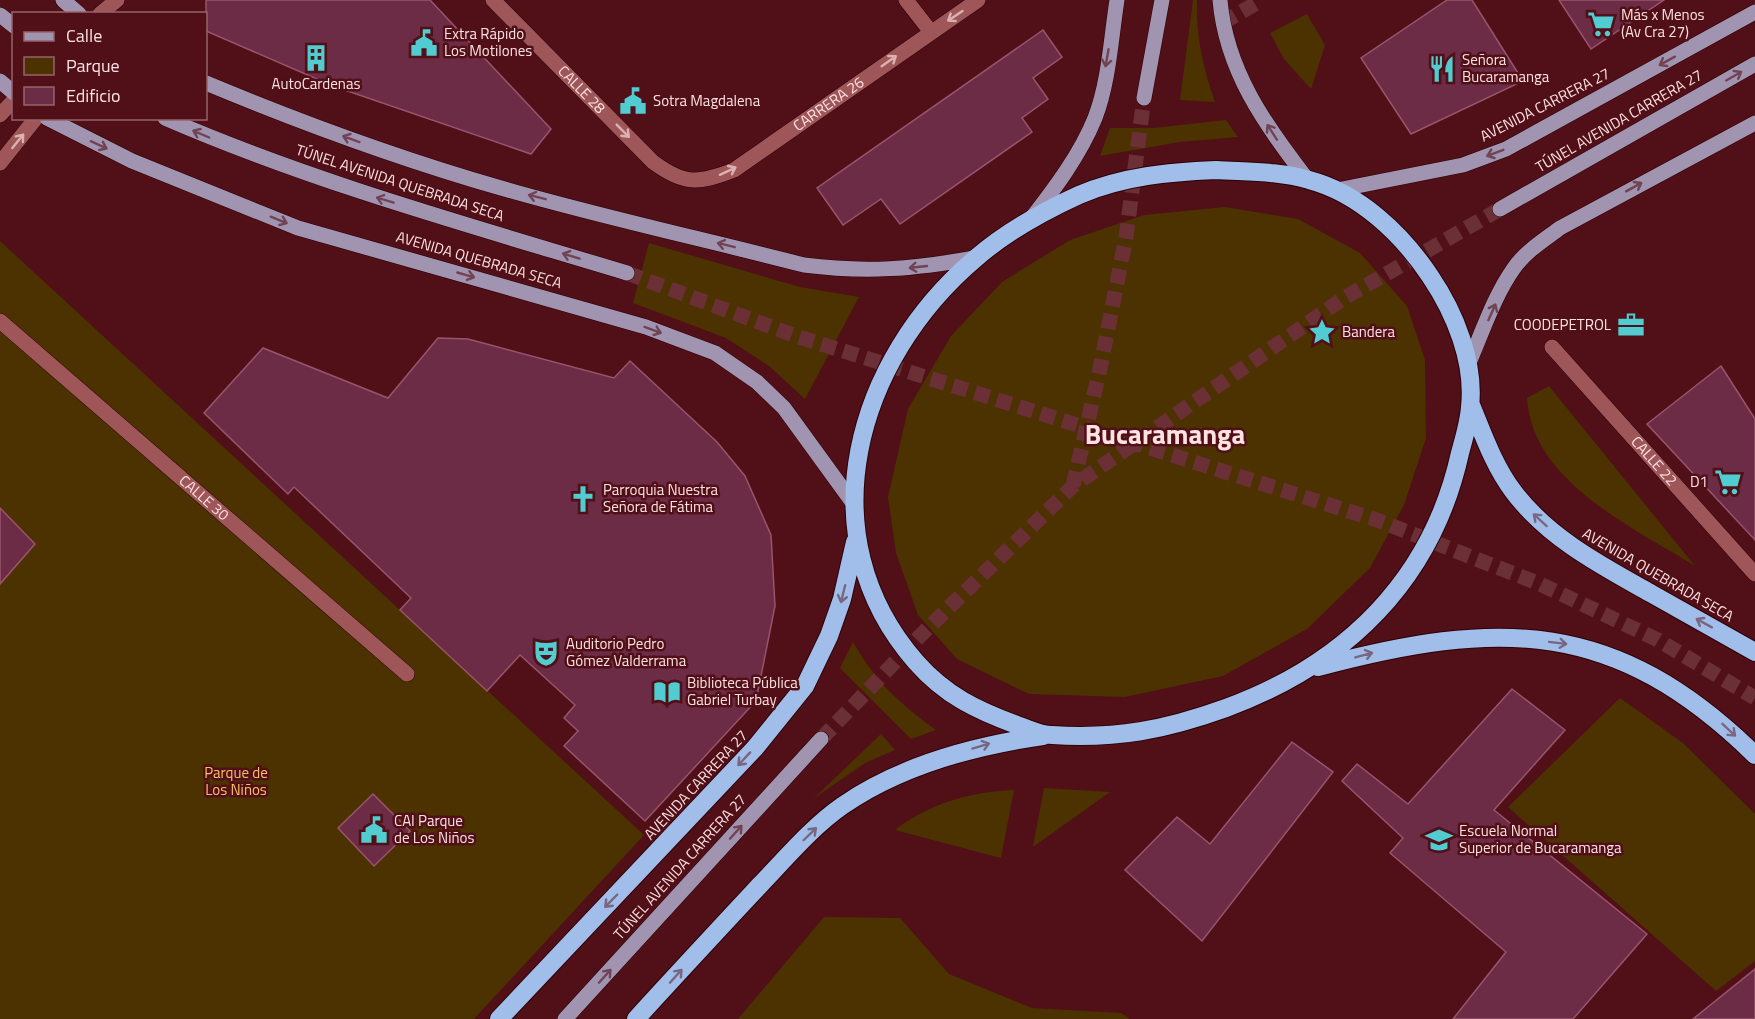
<svg xmlns="http://www.w3.org/2000/svg" width="1755" height="1019" font-family="'Titillium Web',sans-serif">
	<rect width="100%" height="100%" fill="#510f18"/>
	<path fill="#4b3200" d="M 1193,0 L 1197,0 C 1196,37 1203,67 1215,102 L 1180,100 Z
		M 1307,14 L 1325,45 L 1311,89 L 1284,59 L 1270,33 Z
		M 1226,120 L 1238,137 L 1180,142 L 1100,156 L 1110,128 L 1154,128 Z
		M 1225,207 L 1298,219 L 1360,253 L 1407,306 L 1425,360 L 1426,438 L 1404,505 L 1370,568 L 1307,629 L 1223,676 L 1125,697 L 1029,694 L 957,659 L 918,615 L 896,553 L 888,497 L 908,409 L 951,336 L 1002,282 L 1070,240 L 1144,215 Z
		M 0,241 L 644,835 L 474,1019 L 0,1019 Z
		M 649,243 L 800,287 L 859,297 L 805,399 L 769,366 L 726,338 L 633,303 Z
		M 1549,386 L 1695,566 C 1633,527 1532,482 1527,398 Z
		M 853,642 C 876,682 899,703 936,730 L 911,739 L 840,668 Z
		M 1620,698 L 1683,743 L 1755,814 L 1755,961 L 1716,991 L 1508,807 Z
		M 881,734 L 895,750 L 865,763 L 813,799 Z
		M 1044,788 L 1110,792 L 1033,847 Z
		M 1014,790 L 1001,858 L 895,830 C 930,803 970,792 1014,790 Z
		M 824,917 L 900,918 L 949,974 L 1032,1008 L 1121,1013 L 1130,1019 L 738,1019 Z"/>
	<path fill="#6d2c45" stroke="#99546c" stroke-width="1.5" d="M 206,0 L 430,0 L 551,129 L 531,154 L 333,86 L 206,31 Z
		M 1447,0 L 1472,0 L 1523,81 L 1411,134 L 1361,58 Z
		M 1559,0 L 1664,0 L 1591,49 Z
		M 1043,30 L 1062,57 L 1033,78 L 1048,99 L 1022,118 L 1032,132 L 900,224 L 881,199 L 843,225 L 817,188 Z
		M 438,338 L 468,339 L 614,378 L 630,361 L 717,442 L 745,476 L 771,535 L 775,606 L 756,701 L 645,821 L 564,746 L 578,731 L 564,718 L 575,705 L 520,655 L 487,691 L 400,610 L 411,598 L 294,487 L 288,494 L 204,413 L 263,348 L 388,398 Z
		M 1721,366 L 1755,419 L 1755,540 L 1647,424 Z
		M 0,508 L 35,544 L 0,584 Z
		M 1512,689 L 1565,730 L 1494,810 L 1647,934 L 1573,1019 L 1453,1019 L 1506,952 L 1390,853 L 1403,838 L 1342,781 L 1357,764 L 1408,804 Z
		M 1292,742 L 1333,772 L 1202,941 L 1125,870 L 1177,817 L 1210,844 Z
		M 373,794 L 410,831 L 374,866 L 338,828 Z
		M 1755,969 L 1755,1019 L 1693,1019 Z"/>
	<g fill="none" stroke-linecap="round" stroke-linejoin="round">
		<path stroke="#6b2f36" stroke-width="15" stroke-dasharray="15 8" stroke-linecap="butt" d="M 1222,23 L 1262,0"/>
		<path stroke="#6b2f36" stroke-width="15" stroke-dasharray="15 8" stroke-linecap="butt" d="M 627,273 L 793,335 L 1377,520 L 1540,584 L 1658,640 L 1755,698
			M 1073,486 L 1101,364 L 1126,237 L 1144,98
			M 821,739 L 920,636 L 1073,486 L 1344,298 L 1500,209"/>
		<defs>
			<g id="minor">
				<path id="s1" d="M 493,0 L 653,162 C 684,185 698,184 734,170 L 978,0"/>
				<path d="M 906,0 L 931,32"/>
				<path d="M 100,14 L 117,0"/>
				<path d="M 0,115 L 14,100"/>
				<path d="M 0,163 L 36,118"/>
				<path id="s2" d="M 0,321 L 407,674"/>
				<path id="s3" d="M 1552,347 L 1755,574"/>
			</g>
			<path id="major" d="M 63,0 L 79,14
				M 1220,0 C 1226,70 1265,125 1307,179
				M 0,15 L 14,26
				M 0,81 L 14,93
				M 206,83 C 302,123 400,159 501,188 C 601,217 703,239 804,265 C 867,273 913,269 975,258
				M 1144,98 L 1162,0
				M 47,118 L 132,161 L 298,228 L 646,327 L 715,353 L 757,382 L 784,408 L 853,503
				M 165,118 C 315,183 472,226 627,273
				M 1337,190 L 1463,165 L 1506,149 L 1755,12
				M 1500,209 L 1755,64
				M 1031,219 C 1055,188 1080,155 1095,118 C 1109,82 1111,38 1117,0
				M 1468,365 C 1482,333 1494,296 1514,268 C 1526,251 1544,240 1560,228 L 1755,123
				M 565,1019 L 821,739"/>
			<path id="highway" d="M 1216,170 C 1247,172 1279,171 1309,180 C 1359,193 1402,234 1430,276 C 1455,313 1475,362 1470,407 C 1469,422 1464,438 1460,453 C 1432,580 1346,664 1226,708 C 1165,730 1117,739 1052,735 C 1040,735 1029,729 1017,725 C 976,710 945,695 916,662 C 805,535 856,359 976,258 C 1006,232 1044,211 1079,195 C 1123,176 1170,172 1216,170 Z
				M 1471,405 C 1483,434 1494,466 1513,491 C 1548,538 1602,566 1652,594 C 1686,613 1721,633 1755,652
				M 1318,667 C 1499,619 1615,618 1755,755
				M 499,1019 L 755,748 L 805,686 L 829,636 L 842,599 L 855,542
				M 636,1019 C 677,974 719,929 760,885 C 786,858 812,827 842,806 C 901,765 973,746 1043,736"/>
		</defs>
		<use href="#minor" stroke="#2e0006" stroke-width="16"/>
		<use href="#major" stroke="#2e0006" stroke-width="16"/>
		<use href="#highway" stroke="#2e0006" stroke-width="20"/>
		<use href="#minor" stroke="#9f5659" stroke-width="15"/>
		<use href="#major" stroke="#a094b0" stroke-width="15"/>
		<use href="#highway" stroke="#a1beea" stroke-width="18"/>
	</g>
	<defs><path id="oneway-shaft" d="M-6 0H5M1.5-3L5.5 0L1.5 3" fill="none" stroke-width="1.6" stroke-linecap="round" stroke-linejoin="round" transform="scale(1.5)"/></defs>
	<g stroke="#dcb1b2">
		<use href="#oneway-shaft" transform="translate(955 16) rotate(146)"/>
		<use href="#oneway-shaft" transform="translate(889 61) rotate(-35)"/>
		<use href="#oneway-shaft" transform="translate(623 131) rotate(45)"/>
		<use href="#oneway-shaft" transform="translate(18 141) rotate(-51)"/>
		<use href="#oneway-shaft" transform="translate(728 171) rotate(-25)"/>
	</g>
	<g stroke="#714455">
		<use href="#oneway-shaft" transform="translate(1107 58) rotate(100)"/>
		<use href="#oneway-shaft" transform="translate(1667 61) rotate(151)"/>
		<use href="#oneway-shaft" transform="translate(1734 76) rotate(-30)"/>
		<use href="#oneway-shaft" transform="translate(1272 132) rotate(-123)"/>
		<use href="#oneway-shaft" transform="translate(201 134) rotate(-157)"/>
		<use href="#oneway-shaft" transform="translate(351 139) rotate(-160)"/>
		<use href="#oneway-shaft" transform="translate(99 145) rotate(25)"/>
		<use href="#oneway-shaft" transform="translate(1495 153) rotate(159)"/>
		<use href="#oneway-shaft" transform="translate(1634 187) rotate(-29)"/>
		<use href="#oneway-shaft" transform="translate(537 197) rotate(-166)"/>
		<use href="#oneway-shaft" transform="translate(385 200) rotate(-163)"/>
		<use href="#oneway-shaft" transform="translate(279 220) rotate(22)"/>
		<use href="#oneway-shaft" transform="translate(726 245) rotate(-166)"/>
		<use href="#oneway-shaft" transform="translate(571 256) rotate(-163)"/>
		<use href="#oneway-shaft" transform="translate(918 267) rotate(174)"/>
		<use href="#oneway-shaft" transform="translate(466 275) rotate(16)"/>
		<use href="#oneway-shaft" transform="translate(1492 312) rotate(-66)"/>
		<use href="#oneway-shaft" transform="translate(653 330) rotate(20)"/>
		<use href="#oneway-shaft" transform="translate(736 832) rotate(-48)"/>
		<use href="#oneway-shaft" transform="translate(605 976) rotate(-48)"/>
	</g>
	<g stroke="#796681">
		<use href="#oneway-shaft" transform="translate(1540 520) rotate(-138)"/>
		<use href="#oneway-shaft" transform="translate(843 594) rotate(104)"/>
		<use href="#oneway-shaft" transform="translate(1704 623) rotate(-151)"/>
		<use href="#oneway-shaft" transform="translate(1558 643) rotate(7)"/>
		<use href="#oneway-shaft" transform="translate(1364 655) rotate(-15)"/>
		<use href="#oneway-shaft" transform="translate(1729 730) rotate(43)"/>
		<use href="#oneway-shaft" transform="translate(981 746) rotate(-17)"/>
		<use href="#oneway-shaft" transform="translate(744 759) rotate(133)"/>
		<use href="#oneway-shaft" transform="translate(810 834) rotate(-44)"/>
		<use href="#oneway-shaft" transform="translate(611 901) rotate(134)"/>
		<use href="#oneway-shaft" transform="translate(676 976) rotate(-48)"/>
	</g>
	<defs>
		<symbol id="supermarket-bare" viewBox="-9 -9 18 18"><path d="M-6-5.5h2.5l.6 2H6L4.5 2H-2.5L-4.4-4H-6ZM-1.5 3.2a1.3 1.3 0 1 0 .1 0ZM3 3.2a1.3 1.3 0 1 0 .1 0Z" fill="#51ccd1" stroke="#510f18" stroke-width="2.5" paint-order="stroke"/></symbol>
		<symbol id="civic-bare" viewBox="-9 -9 18 18"><path d="M-.6-6.5H3V-4.5H.6V-3L4-1V1h2V6H-6V1h2V-1L-.6-3ZM-1.2 2.5V6h2.4V2.5Z" fill="#51ccd1" stroke="#510f18" stroke-width="2.5" paint-order="stroke"/></symbol>
		<symbol id="building-bare" viewBox="-9 -9 18 18"><path d="M-4-6H4V6H1V3H-1V6H-4ZM-2.5-4.3h1.7v1.8h-1.7ZM.8-4.3h1.7v1.8H.8ZM-2.5-1h1.7V.8h-1.7ZM.8-1h1.7V.8H.8Z" fill="#51ccd1" stroke="#510f18" stroke-width="2.5" paint-order="stroke"/></symbol>
		<symbol id="restaurant-bare" viewBox="-9 -9 18 18"><path d="M-5-6h1v4h1v-4h1v4h1v-4h1v5L-1.5 .5V6h-2V.5L-5-1ZM5-6V6H3V1.5H1.5Q1.5-4 5-6Z" fill="#51ccd1" stroke="#510f18" stroke-width="2.5" paint-order="stroke"/></symbol>
		<symbol id="office-bare" viewBox="-9 -9 18 18"><path d="M-6-3h4V-5.5h4V-3h4V5H-6ZM-1-4.5V-3h2v-1.5ZM-6 0V1H6V0Z" fill="#51ccd1" stroke="#510f18" stroke-width="2.5" paint-order="stroke"/></symbol>
		<symbol id="sight-bare" viewBox="-9 -9 18 18"><path d="M0-6L1.8-2.2L6-1.7L2.9 1.2L3.7 5.4L0 3.3L-3.7 5.4L-2.9 1.2L-6-1.7L-1.8-2.2Z" fill="#51ccd1" stroke="#510f18" stroke-width="2.5" paint-order="stroke"/></symbol>
		<symbol id="church-bare" viewBox="-9 -9 18 18"><path d="M-1.2-6h2.4v3.5h3.3v2.4h-3.3V6h-2.4V-.1h-3.3v-2.4h3.3Z" fill="#51ccd1" stroke="#510f18" stroke-width="2.5" paint-order="stroke"/></symbol>
		<symbol id="theatre-bare" viewBox="-9 -9 18 18"><path d="M-5-5.5Q0-4 5-5.5V0Q5 5 0 6Q-5 5-5 0ZM-3.3-2.5H-1v1.5H-3.3ZM1-2.5H3.3v1.5H1ZM-2.8 1Q0 5.5 2.8 1Z" fill="#51ccd1" stroke="#510f18" stroke-width="2.5" paint-order="stroke"/></symbol>
		<symbol id="library-bare" viewBox="-9 -9 18 18"><path d="M-6-4Q-3-5.5-.7-3.5V5Q-3 3-6 4ZM6-4Q3-5.5 .7-3.5V5Q3 3 6 4Z" fill="#51ccd1" stroke="#510f18" stroke-width="2.5" paint-order="stroke"/></symbol>
		<symbol id="school-bare" viewBox="-9 -9 18 18"><path d="M0-5L7-2L0 1L-7-2ZM-4 1L0 2.5L4 1V4Q0 6-4 4Z" fill="#51ccd1" stroke="#510f18" stroke-width="2.5" paint-order="stroke"/></symbol>
	</defs>
	<g fill-rule="evenodd">
		<use href="#supermarket-bare" x="1582" y="5" width="38" height="38"/>
		<use href="#civic-bare" x="405" y="24" width="38" height="38"/>
		<use href="#building-bare" x="297" y="39" width="38" height="38"/>
		<use href="#restaurant-bare" x="1423" y="50" width="38" height="38"/>
		<use href="#civic-bare" x="614" y="82" width="38" height="38"/>
		<use href="#office-bare" x="1612" y="306" width="38" height="38"/>
		<use href="#sight-bare" x="1303" y="313" width="38" height="38"/>
		<use href="#supermarket-bare" x="1709" y="463" width="38" height="38"/>
		<use href="#church-bare" x="564" y="480" width="38" height="38"/>
		<use href="#theatre-bare" x="527" y="634" width="38" height="38"/>
		<use href="#library-bare" x="648" y="673" width="38" height="38"/>
		<use href="#civic-bare" x="355" y="811" width="38" height="38"/>
		<use href="#school-bare" x="1420" y="821" width="38" height="38"/>
	</g>
	<g text-anchor="middle" stroke-width="5" stroke-linejoin="round" paint-order="stroke">
		<g font-size="15" fill="#fde2e2" stroke="#510f18" text-anchor="start">
			<text x="1621" y="20">Más x Menos<tspan x="1621" dy="17">(Av Cra 27)</tspan></text>
			<text x="444" y="39">Extra Rápido<tspan x="444" dy="17">Los Motilones</tspan></text>
			<text x="1462" y="65">Señora<tspan x="1462" dy="17">Bucaramanga</tspan></text>
			<text x="316" y="89" text-anchor="middle">AutoCardenas</text>
			<text x="653" y="106">Sotra Magdalena</text>
			<text x="1611" y="330" text-anchor="end">COODEPETROL</text>
			<text x="1342" y="337">Bandera</text>
			<text x="1708" y="487" text-anchor="end">D1</text>
			<text x="603" y="495">Parroquia Nuestra<tspan x="603" dy="17">Señora de Fátima</tspan></text>
			<text x="566" y="649">Auditorio Pedro<tspan x="566" dy="17">Gómez Valderrama</tspan></text>
			<text x="687" y="688">Biblioteca Pública<tspan x="687" dy="17">Gabriel Turbay</tspan></text>
			<text x="394" y="826">CAI Parque<tspan x="394" dy="17">de Los Niños</tspan></text>
			<text x="1459" y="836">Escuela Normal<tspan x="1459" dy="17">Superior de Bucaramanga</tspan></text>
		</g>
		<g font-size="15" fill="#fde2e2" stroke="#510f18">
			<text dy="5" stroke="none"><textPath href="#s1" startOffset="126">CALLE 28</textPath></text>
			<text dy="5" stroke="none"><textPath href="#s1" startOffset="430">CARRERA 26</textPath></text>
			<text transform="translate(1545 105) rotate(-27)" y="5">AVENIDA CARRERA 27</text>
			<text transform="translate(1619 121) rotate(-30)" y="5">TÚNEL AVENIDA CARRERA 27</text>
			<text transform="translate(400 183) rotate(18)" y="5">TÚNEL AVENIDA QUEBRADA SECA</text>
			<text transform="translate(479 260) rotate(16)" y="5">AVENIDA QUEBRADA SECA</text>
			<text dy="5" stroke="none"><textPath href="#s3" startOffset="153">CALLE 22</textPath></text>
			<text dy="5" stroke="none"><textPath href="#s2" startOffset="270">CALLE 30</textPath></text>
			<text transform="translate(1658 575) rotate(30)" y="5">AVENIDA QUEBRADA SECA</text>
			<text transform="translate(696 785) rotate(-47)" y="5">AVENIDA CARRERA 27</text>
			<text transform="translate(680 867) rotate(-48)" y="5">TÚNEL AVENIDA CARRERA 27</text>
		</g>
		<g font-size="15" fill="#f8c062" stroke="#510f18">
			<text x="236" y="778">Parque de<tspan x="236" dy="17">Los Niños</tspan></text>
		</g>
		<g font-size="27" font-weight="bold" fill="#fde2e2" stroke="#510f18">
			<text x="1165" y="444">Bucaramanga</text>
		</g>
	</g>
	<rect x="12" y="12" width="195" height="108" fill="#510f18" stroke="#966369" stroke-width="1.5"/>
	<rect x="24" y="32" width="30" height="9" fill="#a094b0" stroke="#966369" stroke-width="1.5"/>
	<text x="66" y="42" font-size="18" fill="#fde2e2">Calle</text>
	<rect x="24" y="57" width="30" height="18" fill="#4b3200" stroke="#966369" stroke-width="1.5"/>
	<text x="66" y="72" font-size="18" fill="#fde2e2">Parque</text>
	<rect x="24" y="87" width="30" height="18" fill="#6d2c45" stroke="#966369" stroke-width="1.5"/>
	<text x="66" y="102" font-size="18" fill="#fde2e2">Edificio</text>
</svg>
